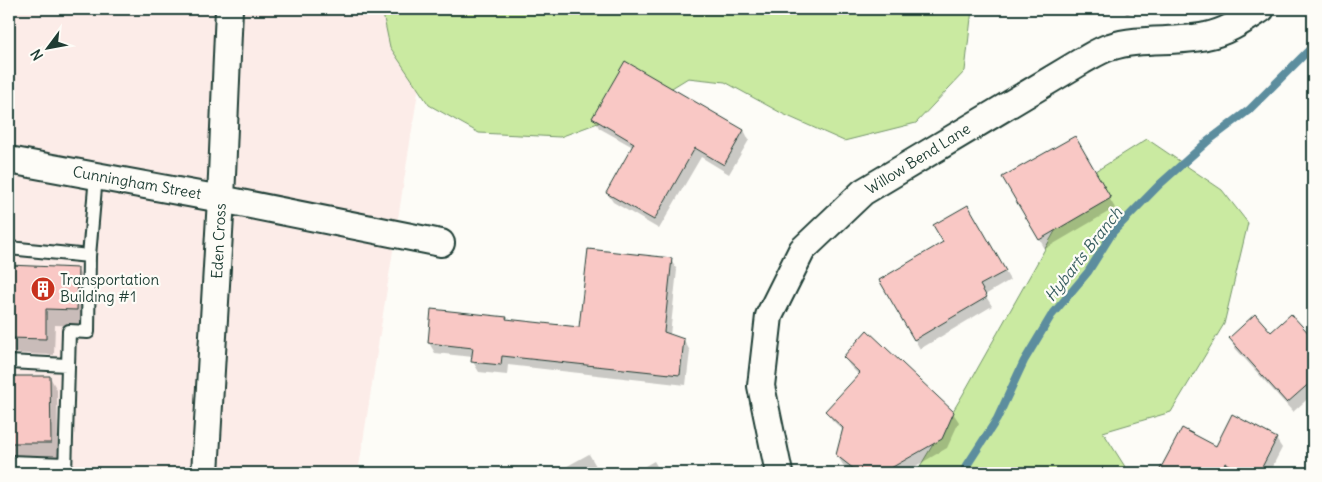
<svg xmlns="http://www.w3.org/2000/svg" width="1322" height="482" font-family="Delius,sans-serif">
	<rect width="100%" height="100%" fill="#fdfcf7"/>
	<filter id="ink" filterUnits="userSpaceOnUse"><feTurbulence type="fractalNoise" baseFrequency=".02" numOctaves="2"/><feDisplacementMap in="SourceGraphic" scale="10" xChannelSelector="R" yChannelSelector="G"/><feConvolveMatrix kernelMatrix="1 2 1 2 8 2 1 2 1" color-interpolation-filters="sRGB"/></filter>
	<g filter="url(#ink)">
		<path fill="#fcece8" d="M 9,9 L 431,9 L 358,473 L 9,473 L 9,338 L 46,339 L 46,309 L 76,310 L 78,268 L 9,265 Z"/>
		<path fill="#caeaa1" stroke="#74946a" d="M 382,9 L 972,9 L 965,71 L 916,123 L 844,141 L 783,114 L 725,82 L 688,78 L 641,107 L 560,137 L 479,133 L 429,105 L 390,47 Z
			M 1147,139 L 1222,190 L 1248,223 L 1224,324 L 1171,412 L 1103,432 L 1129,473 L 916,473 L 962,396 L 1085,178 Z"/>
		<path fill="#0003" d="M 1122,9 L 1136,9 L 1127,15 Z
			M 594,118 L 744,130 L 749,140 L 729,174 L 701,157 L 659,229 L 613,202 L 607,193 L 633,147 L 599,128 Z
			M 1074,138 L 1115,208 L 1045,249 L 1004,177 Z
			M 967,207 L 1010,280 L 985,295 L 992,306 L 920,349 L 881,280 L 945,242 Z
			M 671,260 L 677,270 L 670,335 L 684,340 L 690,351 L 686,385 L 508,365 L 507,375 L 479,372 L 473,362 L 473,357 L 435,353 L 429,343 L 506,318 L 507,320 L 580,329 Z
			M 9,267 L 77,269 L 86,285 L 85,326 L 55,325 L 54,355 L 9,353 Z
			M 1291,316 L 1313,340 L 1313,394 L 1293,412 L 1235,348 L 1230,338 L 1271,334 Z
			M 844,357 L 953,413 L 959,422 L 947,448 L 904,473 L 854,473 L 843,465 L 837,455 L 844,431 L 832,420 L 827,411 L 860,376 L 850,366 Z
			M 10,377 L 50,377 L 57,390 L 58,456 L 34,456 L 35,467 L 19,467 L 11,454 Z
			M 1182,430 L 1216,448 L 1276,439 L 1282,448 L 1269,473 L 1160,473 Z
			M 589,454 L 600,473 L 555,473 Z
			M 654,461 L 661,473 L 633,473 Z
			M 11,471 L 28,472 L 28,473 L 11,473 Z"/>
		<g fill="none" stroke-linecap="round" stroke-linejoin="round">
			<path stroke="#5c8d9e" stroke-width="8" d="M 962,473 L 997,419 L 1024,361 L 1051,316 L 1088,272 L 1113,232 L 1160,184 L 1208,141 L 1249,110 L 1313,46"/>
		</g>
		<path fill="#f9c8c5" stroke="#1f3d34" d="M 625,61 L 744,130 L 724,165 L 695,148 L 654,220 L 606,193 L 634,143 L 592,118 Z
			M 1075,136 L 1111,198 L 1039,240 L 1002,177 Z
			M 968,205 L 1006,271 L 980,285 L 987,297 L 914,340 L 879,280 L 943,242 L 933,225 Z
			M 588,249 L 672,258 L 664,332 L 684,339 L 680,375 L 502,356 L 501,365 L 471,362 L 473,348 L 428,343 L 431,309 L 507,317 L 506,319 L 579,327 Z
			M 9,265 L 78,268 L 77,310 L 46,309 L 46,339 L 9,338 Z
			M 1255,314 L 1271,332 L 1291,314 L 1313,338 L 1313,380 L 1287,403 L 1229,338 Z
			M 867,330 L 954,412 L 942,439 L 891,468 L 889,473 L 859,473 L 836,455 L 843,428 L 825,411 L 860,373 L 843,357 Z
			M 9,376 L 50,376 L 51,443 L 10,443 Z
			M 1232,414 L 1277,438 L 1259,473 L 1244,473 L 1225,463 L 1220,473 L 1158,473 L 1182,428 L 1216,446 Z"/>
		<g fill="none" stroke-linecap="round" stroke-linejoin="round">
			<defs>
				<path id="service" d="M 9,248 L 89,256 L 96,176
					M 9,362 L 67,365
					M 9,462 L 65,464
					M 65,473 L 69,331 L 88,332 L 89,256"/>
				<path id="minor" d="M 9,160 L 221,199 L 441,243
					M 205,473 L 221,199 L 229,9
					M 779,473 L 761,386 L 769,316 L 802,250 L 863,192 L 1082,61 C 1091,56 1100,50 1110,47 C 1140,37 1175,43 1206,36 C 1227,32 1244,20 1261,9"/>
			</defs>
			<use href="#service" stroke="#1f3d34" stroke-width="16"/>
			<use href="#minor" stroke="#1f3d34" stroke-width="30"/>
			<use href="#service" stroke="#fdfcf7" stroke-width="12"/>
			<use href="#minor" stroke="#fdfcf7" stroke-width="26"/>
		</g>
	</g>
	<defs>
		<symbol id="building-disc" viewBox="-11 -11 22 22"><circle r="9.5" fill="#c8321e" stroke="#fdfcf7"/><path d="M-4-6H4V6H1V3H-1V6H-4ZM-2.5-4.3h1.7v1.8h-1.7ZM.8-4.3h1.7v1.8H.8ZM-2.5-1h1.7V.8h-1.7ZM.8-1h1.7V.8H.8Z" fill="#fff"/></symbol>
	</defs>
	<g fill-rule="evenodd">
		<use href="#building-disc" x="29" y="275" width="28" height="28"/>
	</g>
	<g text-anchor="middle" stroke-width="4.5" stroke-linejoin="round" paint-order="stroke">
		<g font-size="15" fill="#1f3d34" stroke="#fdfcf7">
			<text transform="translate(918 159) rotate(-32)" y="5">Willow Bend Lane</text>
			<text transform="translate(137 183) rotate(10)" y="5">Cunningham Street</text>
			<text transform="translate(219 241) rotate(-87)" y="5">Eden Cross</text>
		</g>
		<g font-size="15" fill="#1f3d34" stroke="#fdfcf7" text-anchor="start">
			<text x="60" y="285">Transportation<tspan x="60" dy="17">Building #1</tspan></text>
		</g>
		<g font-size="16" font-style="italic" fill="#385e60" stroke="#fdfcf7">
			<text transform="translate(1083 254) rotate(-52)" y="6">Hybarts Branch</text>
		</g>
	</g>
	<rect width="1322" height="482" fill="none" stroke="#fdfcf7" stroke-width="30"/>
	<rect x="15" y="15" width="1292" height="452" fill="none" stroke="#1f3d34" stroke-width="2" filter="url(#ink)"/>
	<g transform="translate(48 48) rotate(238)" stroke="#fdfcf7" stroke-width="4" paint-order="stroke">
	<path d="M0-4L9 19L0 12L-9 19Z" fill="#1f3d34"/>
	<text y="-8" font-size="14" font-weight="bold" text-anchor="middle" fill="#1f3d34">N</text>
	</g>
</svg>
